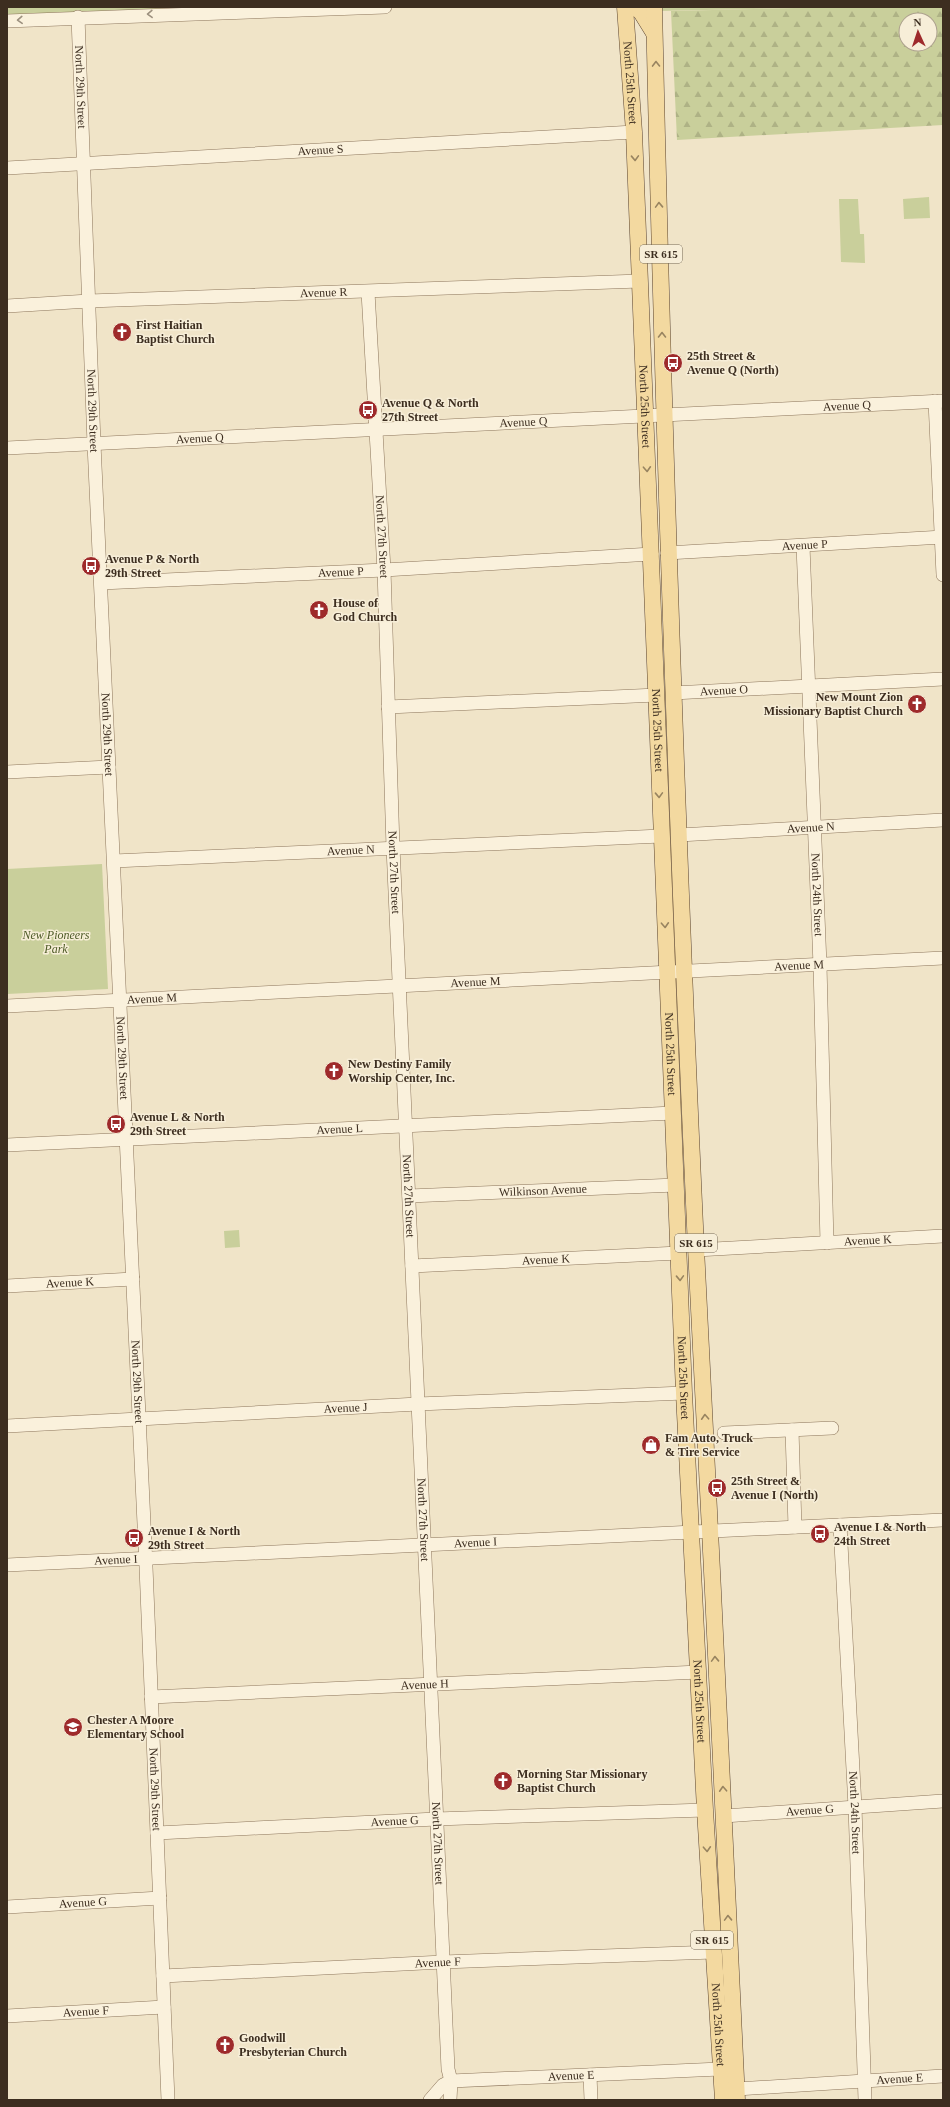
<svg xmlns="http://www.w3.org/2000/svg" width="950" height="2107" font-family="Georgia,serif">
	<defs>
		<pattern id="forest-firs" width="22" height="20" patternUnits="userSpaceOnUse"><rect width="22" height="20" fill="#c9cf9b"/><path d="M5 1l3.5 6h-7zM16 11l3.5 6h-7z" fill="#aeb285"/></pattern>
	</defs>
	<rect width="100%" height="100%" fill="#f0e4c8"/>
	<path fill="#c9cf9b" d="M 7,7 L 214,7 L 7,15 Z
		M 659,7 L 837,7 L 659,11 Z
		M 929,197 L 930,218 L 904,219 L 903,199 Z
		M 839,199 L 858,199 L 860,234 L 864,234 L 865,263 L 841,262 Z
		M 102,864 L 108,989 L 7,994 L 7,869 Z
		M 239,1230 L 240,1247 L 225,1248 L 224,1231 Z"/>
	<path fill="url(#forest-firs)" fill-rule="evenodd" d="M 837,7 L 943,7 L 943,125 L 677,140 L 671,11 ZM 906,20 L 930,20 L 930,44 L 906,44 Z"/>
	<g fill="none" stroke-linecap="round" stroke-linejoin="round">
		<defs>
			<g id="minor">
				<path id="s1" d="M 78,17 L 94,444 L 146,1567 L 168,2100"/>
				<path d="M 7,21 L 385,7"/>
				<path id="s2" d="M 7,168 L 634,132"/>
				<path id="s3" d="M 368,292 L 384,570 L 393,847 L 448,2069 L 451,2081 L 450,2100"/>
				<path id="s4" d="M 7,306 L 89,301 L 640,281"/>
				<path d="M 935,401 L 943,575"/>
				<path id="s5" d="M 7,448 L 943,401"/>
				<path id="s6" d="M 803,546 L 820,965 L 827,1243"/>
				<path id="s7" d="M 667,553 L 943,537"/>
				<path id="s8" d="M 101,583 L 384,570 L 652,554"/>
				<path id="s9" d="M 673,693 L 943,679"/>
				<path d="M 388,707 L 657,695"/>
				<path d="M 7,772 L 109,767"/>
				<path id="s10" d="M 679,835 L 943,820"/>
				<path id="s11" d="M 114,861 L 661,836"/>
				<path id="s12" d="M 7,1006 L 943,958"/>
				<path id="s13" d="M 7,1145 L 673,1113"/>
				<path id="s14" d="M 409,1196 L 676,1185"/>
				<path id="s15" d="M 696,1250 L 943,1236"/>
				<path id="s16" d="M 412,1266 L 679,1253"/>
				<path id="s17" d="M 7,1286 L 133,1279"/>
				<path id="s18" d="M 7,1426 L 418,1404 L 684,1393"/>
				<path d="M 792,1430 L 795,1527"/>
				<path d="M 724,1433 L 832,1428"/>
				<path id="s19" d="M 840,1525 L 855,1807 L 865,2100"/>
				<path id="s20" d="M 7,1565 L 943,1520"/>
				<path id="s21" d="M 151,1697 L 699,1672"/>
				<path id="s22" d="M 724,1816 L 943,1801"/>
				<path id="s23" d="M 157,1833 L 436,1819 L 705,1810"/>
				<path id="s24" d="M 7,1907 L 160,1898"/>
				<path id="s25" d="M 163,1976 L 443,1962 L 713,1952"/>
				<path id="s26" d="M 7,2016 L 164,2007"/>
				<path d="M 590,2075 L 591,2100"/>
				<path id="s27" d="M 737,2089 L 943,2076"/>
				<path id="s28" d="M 430,2100 L 443,2085 L 451,2081 L 720,2069"/>
			</g>
			<g id="major">
				<path id="s29" d="M 625,7 L 634,132 L 684,1393 L 705,1810 L 723,2100"/>
				<path d="M 635,7 L 641,12 L 654,33"/>
				<path d="M 654,7 C 663,421 677,835 696,1248 C 709,1532 726,1816 737,2100"/>
			</g>
		</defs>
		<use href="#minor" stroke="#8d765c" stroke-width="14"/>
		<use href="#major" stroke="#5b4430" stroke-width="17"/>
		<use href="#minor" stroke="#faf1dc" stroke-width="13"/>
		<use href="#major" stroke="#f3d9a0" stroke-width="16"/>
	</g>
	<defs><path id="oneway-chevron" d="M-2-3.5L2.5 0L-2 3.5" fill="none" stroke-width="1.6" stroke-linecap="round" stroke-linejoin="round"/></defs>
	<g stroke="#9c907e">
		<use href="#oneway-chevron" transform="translate(150 14) rotate(178)"/>
		<use href="#oneway-chevron" transform="translate(20 20) rotate(177)"/>
	</g>
	<g stroke="#988460">
		<use href="#oneway-chevron" transform="translate(656 64) rotate(-91)"/>
		<use href="#oneway-chevron" transform="translate(635 158) rotate(88)"/>
		<use href="#oneway-chevron" transform="translate(659 205) rotate(-92)"/>
		<use href="#oneway-chevron" transform="translate(662 335) rotate(-90)"/>
		<use href="#oneway-chevron" transform="translate(647 469) rotate(87)"/>
		<use href="#oneway-chevron" transform="translate(659 795) rotate(88)"/>
		<use href="#oneway-chevron" transform="translate(665 925) rotate(87)"/>
		<use href="#oneway-chevron" transform="translate(680 1278) rotate(88)"/>
		<use href="#oneway-chevron" transform="translate(705 1417) rotate(-93)"/>
		<use href="#oneway-chevron" transform="translate(715 1659) rotate(-92)"/>
		<use href="#oneway-chevron" transform="translate(723 1789) rotate(-93)"/>
		<use href="#oneway-chevron" transform="translate(707 1849) rotate(87)"/>
		<use href="#oneway-chevron" transform="translate(728 1918) rotate(-92)"/>
	</g>
	<defs>
		<symbol id="church-disc" viewBox="-11 -11 22 22"><circle r="9.5" fill="#9e2a2b" stroke="#f7eed8"/><path d="M-1.2-6h2.4v3.5h3.3v2.4h-3.3V6h-2.4V-.1h-3.3v-2.4h3.3Z" fill="#fff"/></symbol>
		<symbol id="bus-disc" viewBox="-11 -11 22 22"><circle r="9.5" fill="#9e2a2b" stroke="#f7eed8"/><path d="M-5-6H5V4H4V6H2V4H-2V6H-4V4H-5ZM-3.5-4V0h7V-4ZM-3.5 1.2v1.5H-2V1.2ZM2 1.2v1.5H3.5V1.2Z" fill="#fff"/></symbol>
		<symbol id="shop-disc" viewBox="-11 -11 22 22"><circle r="9.5" fill="#9e2a2b" stroke="#f7eed8"/><path d="M-5-2.5h2.3a2.7 3.5 0 0 1 5.4 0H5L5.5 6h-11ZM-1.5-2.5h3a1.5 2.3 0 0 0-3 0Z" fill="#fff"/></symbol>
		<symbol id="school-disc" viewBox="-11 -11 22 22"><circle r="9.5" fill="#9e2a2b" stroke="#f7eed8"/><path d="M0-5L7-2L0 1L-7-2ZM-4 1L0 2.5L4 1V4Q0 6-4 4Z" fill="#fff"/></symbol>
	</defs>
	<g fill-rule="evenodd">
		<use href="#church-disc" x="111" y="321" width="22" height="22"/>
		<use href="#bus-disc" x="662" y="352" width="22" height="22"/>
		<use href="#bus-disc" x="357" y="399" width="22" height="22"/>
		<use href="#bus-disc" x="80" y="555" width="22" height="22"/>
		<use href="#church-disc" x="308" y="599" width="22" height="22"/>
		<use href="#church-disc" x="906" y="693" width="22" height="22"/>
		<use href="#church-disc" x="323" y="1060" width="22" height="22"/>
		<use href="#bus-disc" x="105" y="1113" width="22" height="22"/>
		<use href="#shop-disc" x="640" y="1434" width="22" height="22"/>
		<use href="#bus-disc" x="706" y="1477" width="22" height="22"/>
		<use href="#bus-disc" x="809" y="1523" width="22" height="22"/>
		<use href="#bus-disc" x="123" y="1527" width="22" height="22"/>
		<use href="#school-disc" x="62" y="1716" width="22" height="22"/>
		<use href="#church-disc" x="492" y="1770" width="22" height="22"/>
		<use href="#church-disc" x="214" y="2034" width="22" height="22"/>
	</g>
	<g text-anchor="middle" stroke-width="3" stroke-linejoin="round" paint-order="stroke">
		<g fill="#f7eed8" stroke="#756857" stroke-width="1">
			<rect x="640" y="245" width="42" height="18" rx="3"/>
			<rect x="675" y="1234" width="42" height="18" rx="3"/>
			<rect x="691" y="1931" width="42" height="18" rx="3"/>
		</g>
		<g font-size="11" font-weight="bold" fill="#3d2e20">
			<text x="661" y="258">SR 615</text>
			<text x="696" y="1247">SR 615</text>
			<text x="712" y="1944">SR 615</text>
		</g>
		<g font-size="12" fill="#3d2e20" stroke="#f7eed8">
			<text dy="4" stroke="none"><textPath href="#s29" startOffset="76">North 25th Street</textPath></text>
			<text dy="4" stroke="none"><textPath href="#s1" startOffset="70">North 29th Street</textPath></text>
			<text dy="4" stroke="none"><textPath href="#s2" startOffset="314">Avenue S</textPath></text>
			<text dy="4" stroke="none"><textPath href="#s4" startOffset="317">Avenue R</textPath></text>
			<text dy="4" stroke="none"><textPath href="#s29" startOffset="400">North 25th Street</textPath></text>
			<text dy="4" stroke="none"><textPath href="#s5" startOffset="841">Avenue Q</textPath></text>
			<text dy="4" stroke="none"><textPath href="#s1" startOffset="394">North 29th Street</textPath></text>
			<text dy="4" stroke="none"><textPath href="#s5" startOffset="517">Avenue Q</textPath></text>
			<text dy="4" stroke="none"><textPath href="#s5" startOffset="193">Avenue Q</textPath></text>
			<text dy="4" stroke="none"><textPath href="#s3" startOffset="245">North 27th Street</textPath></text>
			<text dy="4" stroke="none"><textPath href="#s7" startOffset="138">Avenue P</textPath></text>
			<text dy="4" stroke="none"><textPath href="#s8" startOffset="240">Avenue P</textPath></text>
			<text dy="4" stroke="none"><textPath href="#s9" startOffset="51">Avenue O</textPath></text>
			<text dy="4" stroke="none"><textPath href="#s29" startOffset="724">North 25th Street</textPath></text>
			<text dy="4" stroke="none"><textPath href="#s1" startOffset="718">North 29th Street</textPath></text>
			<text dy="4" stroke="none"><textPath href="#s10" startOffset="132">Avenue N</textPath></text>
			<text dy="4" stroke="none"><textPath href="#s11" startOffset="237">Avenue N</textPath></text>
			<text dy="4" stroke="none"><textPath href="#s3" startOffset="581">North 27th Street</textPath></text>
			<text dy="4" stroke="none"><textPath href="#s6" startOffset="349">North 24th Street</textPath></text>
			<text dy="4" stroke="none"><textPath href="#s12" startOffset="793">Avenue M</textPath></text>
			<text dy="4" stroke="none"><textPath href="#s12" startOffset="469">Avenue M</textPath></text>
			<text dy="4" stroke="none"><textPath href="#s12" startOffset="145">Avenue M</textPath></text>
			<text dy="4" stroke="none"><textPath href="#s29" startOffset="1048">North 25th Street</textPath></text>
			<text dy="4" stroke="none"><textPath href="#s1" startOffset="1042">North 29th Street</textPath></text>
			<text dy="4" stroke="none"><textPath href="#s13" startOffset="333">Avenue L</textPath></text>
			<text dy="4" stroke="none"><textPath href="#s14" startOffset="134">Wilkinson Avenue</textPath></text>
			<text dy="4" stroke="none"><textPath href="#s3" startOffset="905">North 27th Street</textPath></text>
			<text dy="4" stroke="none"><textPath href="#s15" startOffset="172">Avenue K</textPath></text>
			<text dy="4" stroke="none"><textPath href="#s16" startOffset="134">Avenue K</textPath></text>
			<text dy="4" stroke="none"><textPath href="#s17" startOffset="63">Avenue K</textPath></text>
			<text dy="4" stroke="none"><textPath href="#s29" startOffset="1372">North 25th Street</textPath></text>
			<text dy="4" stroke="none"><textPath href="#s1" startOffset="1366">North 29th Street</textPath></text>
			<text dy="4" stroke="none"><textPath href="#s18" startOffset="339">Avenue J</textPath></text>
			<text dy="4" stroke="none"><textPath href="#s3" startOffset="1229">North 27th Street</textPath></text>
			<text dy="4" stroke="none"><textPath href="#s20" startOffset="469">Avenue I</textPath></text>
			<text dy="4" stroke="none"><textPath href="#s20" startOffset="109">Avenue I</textPath></text>
			<text dy="4" stroke="none"><textPath href="#s21" startOffset="274">Avenue H</textPath></text>
			<text dy="4" stroke="none"><textPath href="#s29" startOffset="1696">North 25th Street</textPath></text>
			<text dy="4" stroke="none"><textPath href="#s1" startOffset="1774">North 29th Street</textPath></text>
			<text dy="4" stroke="none"><textPath href="#s22" startOffset="86">Avenue G</textPath></text>
			<text dy="4" stroke="none"><textPath href="#s19" startOffset="288">North 24th Street</textPath></text>
			<text dy="4" stroke="none"><textPath href="#s23" startOffset="238">Avenue G</textPath></text>
			<text dy="4" stroke="none"><textPath href="#s3" startOffset="1553">North 27th Street</textPath></text>
			<text dy="4" stroke="none"><textPath href="#s24" startOffset="76">Avenue G</textPath></text>
			<text dy="4" stroke="none"><textPath href="#s25" startOffset="275">Avenue F</textPath></text>
			<text dy="4" stroke="none"><textPath href="#s26" startOffset="79">Avenue F</textPath></text>
			<text dy="4" stroke="none"><textPath href="#s29" startOffset="2020">North 25th Street</textPath></text>
			<text dy="4" stroke="none"><textPath href="#s28" startOffset="149">Avenue E</textPath></text>
			<text dy="4" stroke="none"><textPath href="#s27" startOffset="163">Avenue E</textPath></text>
		</g>
		<g font-size="12" font-weight="bold" fill="#3d2e20" stroke="#f7eed8" text-anchor="start">
			<text x="136" y="329">First Haitian<tspan x="136" dy="14">Baptist Church</tspan></text>
			<text x="687" y="360">25th Street &amp;<tspan x="687" dy="14">Avenue Q (North)</tspan></text>
			<text x="382" y="407">Avenue Q &amp; North<tspan x="382" dy="14">27th Street</tspan></text>
			<text x="105" y="563">Avenue P &amp; North<tspan x="105" dy="14">29th Street</tspan></text>
			<text x="333" y="607">House of<tspan x="333" dy="14">God Church</tspan></text>
			<text x="903" y="701" text-anchor="end">New Mount Zion<tspan x="903" dy="14">Missionary Baptist Church</tspan></text>
			<text x="348" y="1068">New Destiny Family<tspan x="348" dy="14">Worship Center, Inc.</tspan></text>
			<text x="130" y="1121">Avenue L &amp; North<tspan x="130" dy="14">29th Street</tspan></text>
			<text x="665" y="1442">Fam Auto, Truck<tspan x="665" dy="14">&amp; Tire Service</tspan></text>
			<text x="731" y="1485">25th Street &amp;<tspan x="731" dy="14">Avenue I (North)</tspan></text>
			<text x="834" y="1531">Avenue I &amp; North<tspan x="834" dy="14">24th Street</tspan></text>
			<text x="148" y="1535">Avenue I &amp; North<tspan x="148" dy="14">29th Street</tspan></text>
			<text x="87" y="1724">Chester A Moore<tspan x="87" dy="14">Elementary School</tspan></text>
			<text x="517" y="1778">Morning Star Missionary<tspan x="517" dy="14">Baptist Church</tspan></text>
			<text x="239" y="2042">Goodwill<tspan x="239" dy="14">Presbyterian Church</tspan></text>
		</g>
		<g font-size="12" font-style="italic" fill="#4d5a26" stroke="#f7eed8">
			<text x="56" y="939">New Pioneers<tspan x="56" dy="14">Park</tspan></text>
		</g>
	</g>
	<rect width="950" height="2107" fill="none" stroke="#3d2e20" stroke-width="16"/>
	<g transform="translate(918 32) rotate(357)"><circle r="19" fill="#f7eed8" stroke="#ada18e"/>
	<path d="M0-3L7 15L0 10L-7 15Z" fill="#9e2a2b"/>
	<text y="-6" font-size="11" font-weight="bold" text-anchor="middle" fill="#3d2e20">N</text>
	</g>
</svg>
